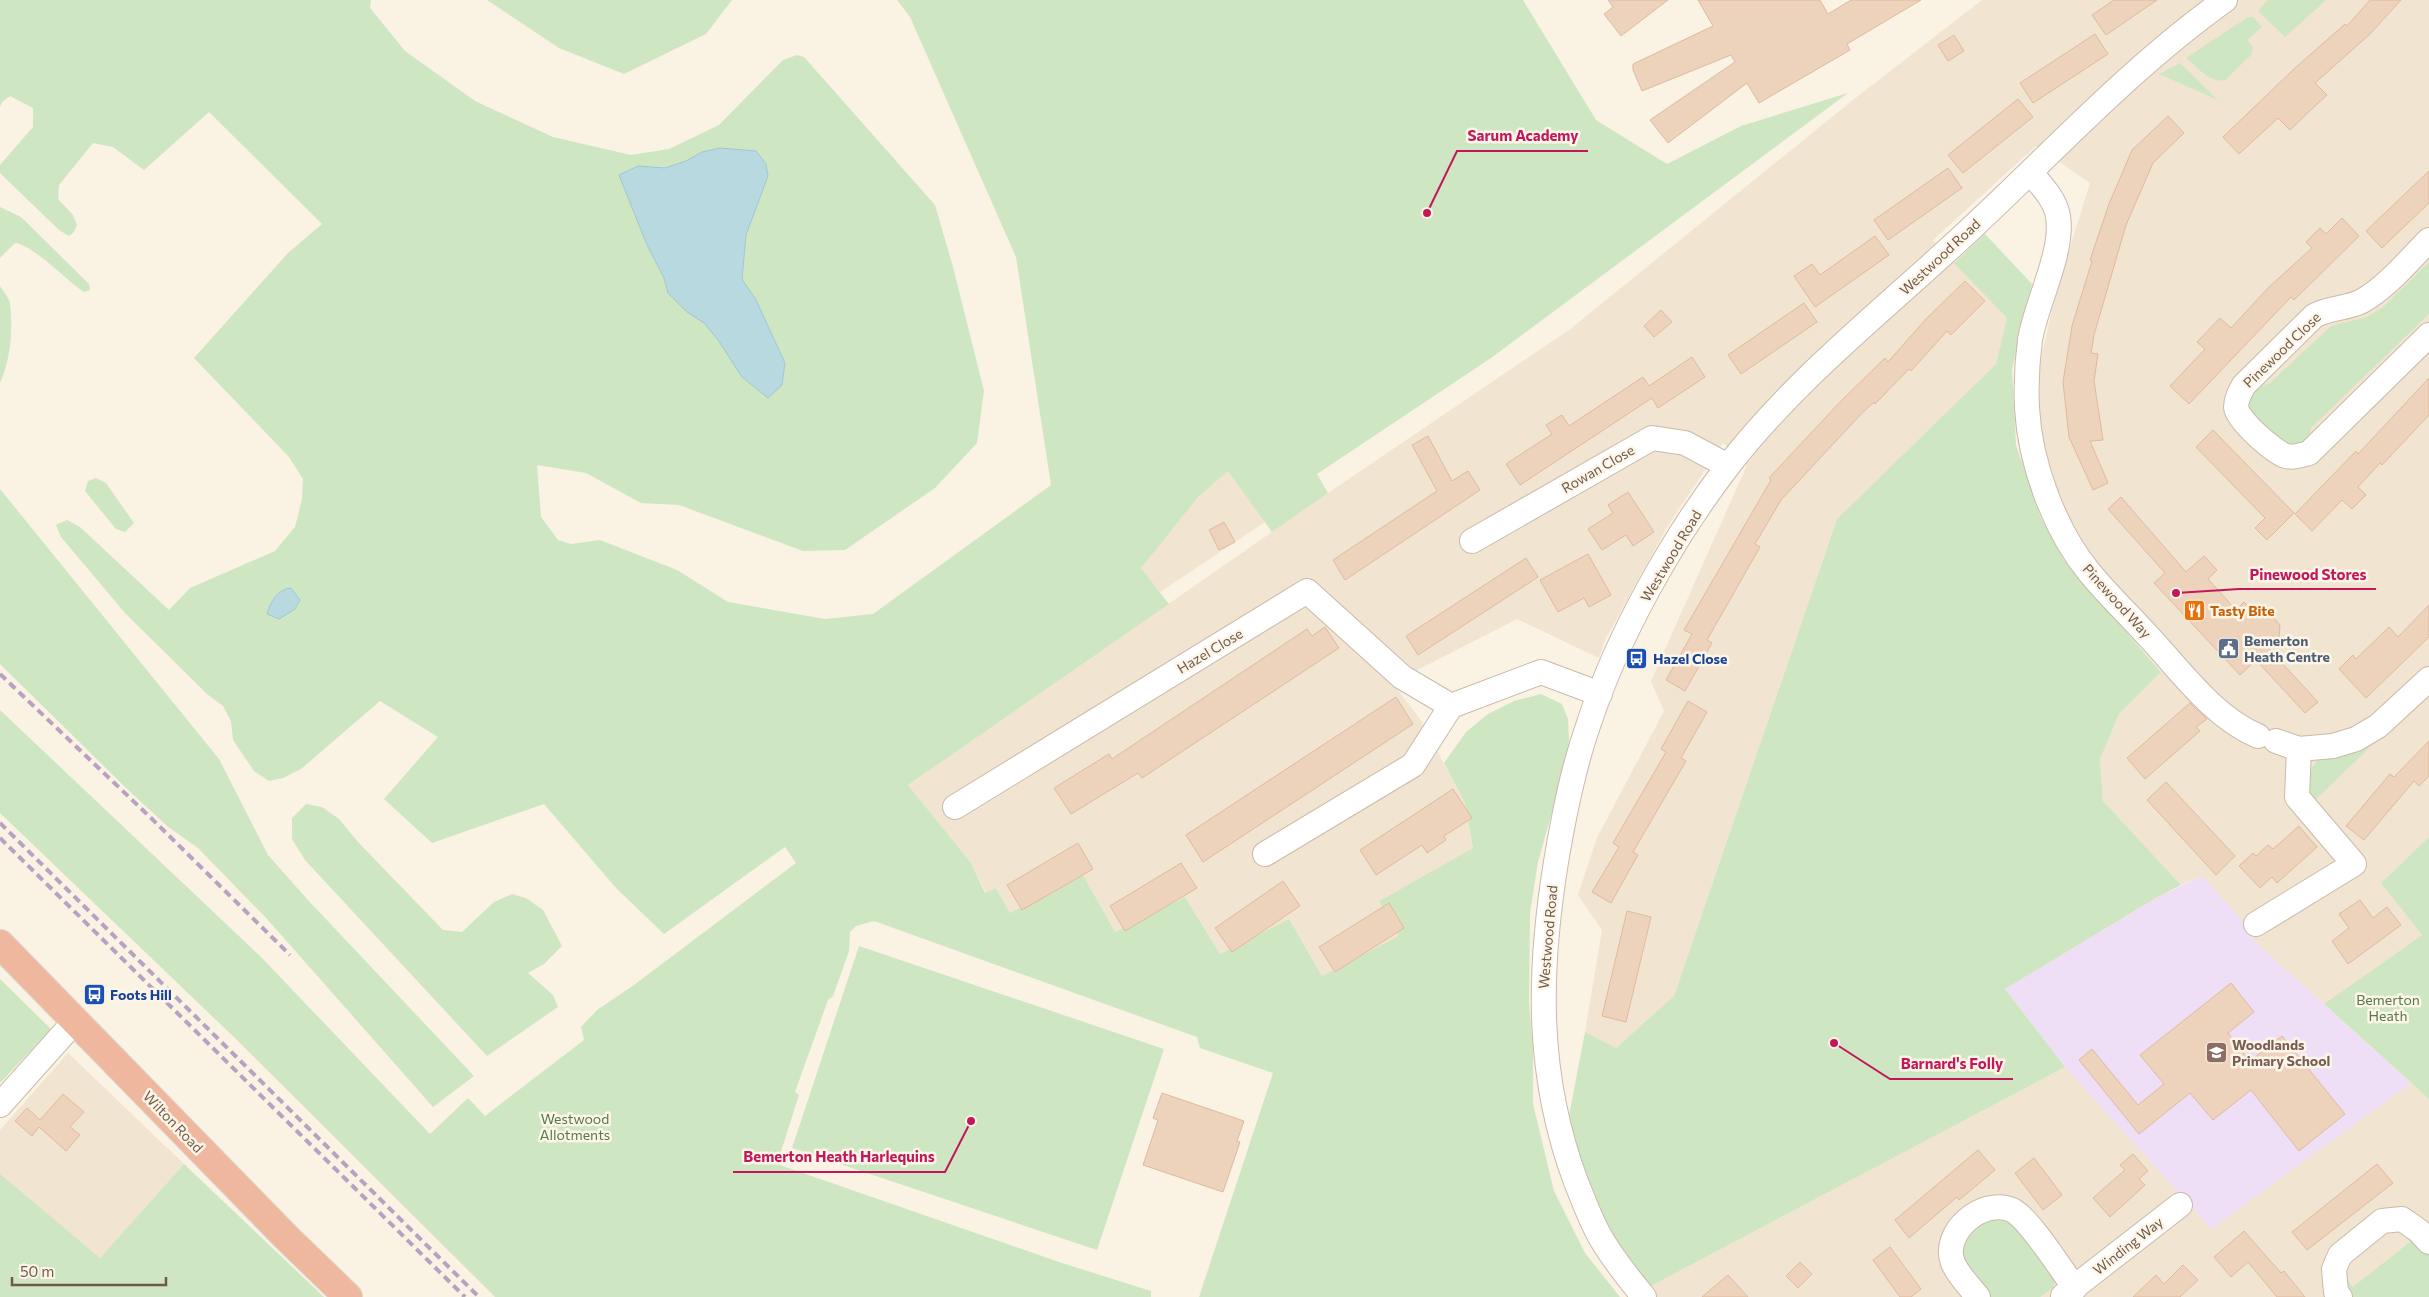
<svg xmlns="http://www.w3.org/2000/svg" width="2429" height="1297" font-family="Commissioner,sans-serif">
	<rect width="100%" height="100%" fill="#faf2e2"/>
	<path fill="#f1e4d1" d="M 1982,0 L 2429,0 L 2429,837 L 2381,883 L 2422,935 L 2324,1004 L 2255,942 L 2240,918 L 2202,876 L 2181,885 L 2103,801 L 2100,759 L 2119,714 L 2180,653 L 2100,569 L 2057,497 L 2039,437 L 2040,364 L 2055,296 L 2090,183 L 2036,146 L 1933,240 L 2007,318 L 1996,364 L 1837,519 L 1674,996 L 1616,1048 L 1585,1032 L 1602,930 L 1578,895 L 1597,838 L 1664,711 L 1651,681 L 1747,465 L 1723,443 L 1667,527 L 1605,640 L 1599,658 L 1517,619 L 1392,683 L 1420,719 L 1465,803 L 1473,848 L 1379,901 L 1400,936 L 1322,976 L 1289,919 L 1220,954 L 1185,897 L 1115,932 L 1083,875 L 1010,913 L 996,888 L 986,893 L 971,863 L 908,785 L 1328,493 L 1569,330 L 1853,100 Z
		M 1228,470 L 1265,522 L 1160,592 L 1140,568 L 1198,497 Z
		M 68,1053 L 184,1164 L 100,1258 L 0,1175 L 0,1130 Z
		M 2065,1067 L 2211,1229 L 2411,1083 L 2429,1099 L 2429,1297 L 1630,1297 Z"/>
	<path fill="#efdff6" d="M 2202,876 L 2240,918 L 2255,942 L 2411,1083 L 2211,1229 L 2065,1067 L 2005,989 L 2154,899 Z"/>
	<path fill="#cfe6c2" d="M 0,0 L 371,0 L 370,8 L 405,51 L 475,101 L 553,137 L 631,155 L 669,149 L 719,125 L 783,60 L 797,55 L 804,57 L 935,205 L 953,267 L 984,391 L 977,443 L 935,488 L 845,550 L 803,551 L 679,505 L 641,503 L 586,473 L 537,465 L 541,517 L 558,540 L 571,544 L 600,540 L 677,570 L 728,602 L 825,619 L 873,614 L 1051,485 L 1016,257 L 910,17 L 897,0 L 1523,0 L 1596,120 L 1667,164 L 1741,126 L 1848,93 L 1491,358 L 1317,474 L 1328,493 L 1272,532 L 1228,471 L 1198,497 L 1141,568 L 1169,604 L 908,785 L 971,863 L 985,893 L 996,888 L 1010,913 L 1083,875 L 1115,932 L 1185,897 L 1220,954 L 1289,919 L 1322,976 L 1399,936 L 1379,901 L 1473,848 L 1465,803 L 1444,763 L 1466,732 L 1488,714 L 1514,701 L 1541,694 L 1562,704 L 1568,719 L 1569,741 L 1562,776 L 1538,862 L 1530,913 L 1529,1003 L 1533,1049 L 1533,1104 L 1554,1191 L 1585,1253 L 1620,1297 L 1199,1297 L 1273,1073 L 1200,1048 L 1197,1037 L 874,921 L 856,926 L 850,932 L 849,951 L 833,996 L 828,1000 L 795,1092 L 799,1095 L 777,1164 L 1062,1263 L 1151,1291 L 1151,1297 L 495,1297 L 238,1041 L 0,813 L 0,710 L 261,957 L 430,1134 L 468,1098 L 485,1116 L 584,1040 L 581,1027 L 597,1010 L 634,985 L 796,863 L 785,847 L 664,934 L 616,888 L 544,804 L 432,843 L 384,799 L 438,737 L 380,701 L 301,769 L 283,778 L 269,781 L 254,771 L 233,740 L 231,721 L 223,706 L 207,694 L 125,613 L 61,537 L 56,525 L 67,520 L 80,527 L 169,610 L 190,588 L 275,551 L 295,527 L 302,499 L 303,479 L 289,457 L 194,358 L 288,253 L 322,224 L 209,112 L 144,170 L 113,147 L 93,143 L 59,185 L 58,199 L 73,215 L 77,225 L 74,232 L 69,236 L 59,230 L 0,173 L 0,165 L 33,127 L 33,108 L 10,96 L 2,102 L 0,107 Z
		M 487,0 L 732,0 L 706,34 L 624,74 L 559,48 Z
		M 2268,0 L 2326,0 L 2285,37 L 2258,11 Z
		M 2248,17 L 2253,17 L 2262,27 L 2247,40 L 2253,47 L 2252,54 L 2225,80 C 2211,84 2196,66 2186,58 Z
		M 2180,63 L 2218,100 L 2159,74 Z
		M 0,207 L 21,217 L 89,284 L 90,290 L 84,292 C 67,281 32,244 15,243 L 0,258 Z
		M 1985,234 L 2032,284 L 2012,369 L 2016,445 L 2041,518 L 2064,560 L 2161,672 L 2119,714 L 2100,759 L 2103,801 L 2181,885 L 2154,899 L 2005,989 L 2065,1067 L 1651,1286 L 1632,1267 L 1609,1234 L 1577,1160 L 1568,1121 L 1585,1032 L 1616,1048 L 1674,996 L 1837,519 L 1996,364 L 2007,318 L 1954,263 Z
		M 2429,262 L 2429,314 L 2311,428 L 2310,436 C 2304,441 2298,447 2290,447 C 2275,446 2247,415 2249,400 C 2249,397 2252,392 2254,389 L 2270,383 L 2331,326 L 2367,317 L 2382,308 Z
		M 0,286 C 3,291 9,298 10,303 C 13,329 11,359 0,383 Z
		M 96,478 L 106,483 L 134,523 L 125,532 L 116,529 L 85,491 L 88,481 Z
		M 0,489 L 219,759 L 268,855 L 307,899 L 474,1076 L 433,1107 L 268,920 L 198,848 L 167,826 L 124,786 L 0,664 Z
		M 2370,745 L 2368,749 L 2313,802 C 2305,787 2307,771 2318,760 Z
		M 306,804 L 322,807 L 339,819 L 358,842 L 443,930 L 462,932 L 494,902 L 512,894 L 526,898 L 543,910 L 562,946 L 544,964 L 528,973 L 553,995 L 558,1007 L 487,1056 L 305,860 L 292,839 L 292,818 Z
		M 2429,837 L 2429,1099 L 2324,1004 L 2422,935 L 2381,883 Z
		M 859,946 L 1164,1049 L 1097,1250 L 792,1148 Z
		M 0,979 L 51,1029 L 0,1083 Z
		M 184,1164 L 324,1297 L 0,1297 L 0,1174 L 100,1258 Z
		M 2002,1217 L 2015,1222 L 2055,1279 L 2053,1288 L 2040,1297 L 1989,1297 L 1964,1261 L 1962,1247 L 1977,1223 Z
		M 2400,1229 L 2412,1233 L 2429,1255 L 2429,1297 L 2350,1297 L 2344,1276 L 2353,1287 L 2410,1242 Z"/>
	<path fill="#b9d9e1" stroke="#a0c7d2" d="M 720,148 L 756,151 L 766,164 L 768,176 L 746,235 L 742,279 L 756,300 L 785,363 L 782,385 L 768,398 L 742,377 L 718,340 L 704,323 L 687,312 L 668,293 L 664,278 L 647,245 L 619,175 L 638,166 L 665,168 L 686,161 L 702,152 Z
		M 291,588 L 300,600 L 295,609 L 279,619 L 267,614 C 270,602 278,589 291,588 Z"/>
	<path fill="#edd3bc" stroke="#deba9e" d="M 1608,0 L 1668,0 L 1621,36 L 1604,14 L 1613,7 Z
		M 1698,0 L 1820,0 L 1828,14 L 1851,0 L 1921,0 L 1847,44 L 1850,50 L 1759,103 L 1747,83 L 1668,143 L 1650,120 L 1735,62 L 1731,55 L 1642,91 L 1633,70 L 1633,64 L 1713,26 Z
		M 2114,0 L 2157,0 L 2106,35 L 2092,15 Z
		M 2370,0 L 2401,0 L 2370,34 L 2315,83 L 2327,95 L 2314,107 L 2290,130 L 2278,118 L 2239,154 L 2223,137 L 2295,68 L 2345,24 L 2347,26 Z
		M 2095,34 L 2108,54 L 2033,103 L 2020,83 Z
		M 1954,35 L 1964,51 L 1948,61 L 1938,45 Z
		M 2018,99 L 2033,117 L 1963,173 L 1948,155 Z
		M 2168,116 L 2184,133 L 2153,163 L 2126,225 L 2094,335 L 2091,353 L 2098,354 L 2094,381 L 2103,440 L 2090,441 L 2108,483 L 2093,490 L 2069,437 L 2063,382 L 2072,326 L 2092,261 L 2090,260 L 2109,204 L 2132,150 Z
		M 1948,168 L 1962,188 L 1888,240 L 1874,220 Z
		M 2429,171 L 2429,203 L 2382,248 L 2366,231 Z
		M 2342,218 L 2359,236 L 2294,300 L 2291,297 L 2189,404 L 2170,386 L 2205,349 L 2197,342 L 2220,318 L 2231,328 L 2269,287 L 2312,248 L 2306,242 L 2320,228 L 2326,234 Z
		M 1875,236 L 1889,255 L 1815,307 L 1794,276 L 1812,264 L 1820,275 Z
		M 1965,281 L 1985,301 L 1951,335 L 1947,331 L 1911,371 L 1909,369 L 1875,404 L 1874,402 L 1862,413 L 1781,500 L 1755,544 L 1760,547 L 1707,640 L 1712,643 L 1685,691 L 1666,680 L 1692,634 L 1684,630 L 1771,480 L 1769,478 L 1840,402 L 1885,358 L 1888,362 L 1926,319 Z
		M 1804,303 L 1817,322 L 1741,374 L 1728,355 Z
		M 1661,310 L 1672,322 L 1654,337 L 1644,326 Z
		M 1692,357 L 1705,377 L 1658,408 L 1652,398 L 1520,485 L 1506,464 L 1552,434 L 1546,425 L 1562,415 L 1569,426 L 1643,377 L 1649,386 Z
		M 2429,378 L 2429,415 L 2382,465 L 2380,463 L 2358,487 L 2366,495 L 2352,509 L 2342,500 L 2312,531 L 2295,514 L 2356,451 L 2358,454 Z
		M 2213,430 L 2294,513 L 2267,540 L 2255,528 L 2265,518 L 2196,447 Z
		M 1428,436 L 1452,481 L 1468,471 L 1480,490 L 1345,580 L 1333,560 L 1437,491 L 1412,445 Z
		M 1628,492 L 1654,532 L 1633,546 L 1626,535 L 1602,550 L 1588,529 L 1613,513 L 1608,505 Z
		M 2121,497 L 2186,572 L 2204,556 L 2217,570 L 2208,579 L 2236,610 L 2244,602 L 2255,614 L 2263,606 L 2280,625 L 2279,639 L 2269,649 L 2318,702 L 2305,713 L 2256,660 L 2240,675 L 2154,583 L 2165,573 L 2108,509 Z
		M 1224,522 L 1235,542 L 1219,550 L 1209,530 Z
		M 1588,554 L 1611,595 L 1589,607 L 1584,598 L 1558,612 L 1540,580 Z
		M 1526,558 L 1538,577 L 1418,655 L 1406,636 Z
		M 2429,605 L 2429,637 L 2366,698 L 2339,669 L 2353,655 L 2356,659 L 2389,627 L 2398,637 Z
		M 1325,627 L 1339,648 L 1142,778 L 1138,773 L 1071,814 L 1054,788 L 1109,754 L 1112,759 L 1307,629 L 1312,636 Z
		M 1396,697 L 1413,724 L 1203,862 L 1186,835 Z
		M 1688,701 L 1707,712 L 1681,758 L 1686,761 L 1633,852 L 1638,855 L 1611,903 L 1592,892 L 1619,847 L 1613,843 L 1666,752 L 1661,749 Z
		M 2190,703 L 2207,719 L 2196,727 L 2200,731 L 2145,779 L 2127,758 Z
		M 2429,741 L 2429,776 L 2419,786 L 2414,781 L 2364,840 L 2346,826 L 2390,774 L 2394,777 Z
		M 2166,782 L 2235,856 L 2216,875 L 2147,800 Z
		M 1453,789 L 1472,818 L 1444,836 L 1446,840 L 1427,853 L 1422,845 L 1376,875 L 1360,850 Z
		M 2299,826 L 2317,847 L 2277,883 L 2272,877 L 2260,888 L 2239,866 L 2253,853 L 2256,856 L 2268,845 L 2273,849 Z
		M 1078,843 L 1093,869 L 1022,910 L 1007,885 Z
		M 1181,863 L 1197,888 L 1125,931 L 1110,906 Z
		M 1283,881 L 1300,906 L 1232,952 L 1215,928 Z
		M 2360,900 L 2373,918 L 2387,907 L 2401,925 L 2348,964 L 2332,941 L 2349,928 L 2339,914 Z
		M 1389,903 L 1404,928 L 1335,972 L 1319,947 Z
		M 1627,911 L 1651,917 L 1626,1022 L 1602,1016 Z
		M 2231,983 L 2254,1012 L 2228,1033 L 2250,1061 L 2282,1036 L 2345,1114 L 2299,1151 L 2251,1090 L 2213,1120 L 2190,1093 L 2139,1134 L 2079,1060 L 2092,1049 L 2138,1105 L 2164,1084 L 2140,1055 Z
		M 1162,1093 L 1244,1121 L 1237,1141 L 1240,1142 L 1223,1192 L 1143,1165 L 1158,1120 L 1153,1118 Z
		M 63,1094 L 84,1112 L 70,1127 L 80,1135 L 66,1151 L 39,1127 L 32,1136 L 15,1121 L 27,1108 L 40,1120 Z
		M 1978,1150 L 1995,1170 L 1959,1200 L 1957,1197 L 1909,1238 L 1895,1220 Z
		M 2133,1154 L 2148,1171 L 2139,1179 L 2145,1185 L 2110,1217 L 2093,1198 L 2125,1170 L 2120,1165 Z
		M 2034,1158 L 2062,1195 L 2043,1210 L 2015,1173 Z
		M 2377,1164 L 2393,1183 L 2307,1250 L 2292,1232 Z
		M 2244,1231 L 2281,1273 L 2284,1271 L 2305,1297 L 2277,1297 L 2248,1262 L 2231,1277 L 2214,1257 Z
		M 1890,1247 L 1921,1289 L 1911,1297 L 1900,1297 L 1873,1260 Z
		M 1800,1262 L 1812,1274 L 1798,1288 L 1786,1276 Z
		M 2183,1265 L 2198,1280 L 2180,1297 L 2133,1297 L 2156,1275 L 2164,1284 Z
		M 1728,1275 L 1748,1297 L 1702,1297 Z"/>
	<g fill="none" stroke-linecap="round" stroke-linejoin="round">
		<defs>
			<path id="street" d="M 2030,172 C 2041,185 2055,199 2058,216 C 2064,252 2036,303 2030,340 C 2027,362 2026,387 2027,408 C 2030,463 2054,529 2089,572 C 2107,594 2128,614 2148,636 C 2181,671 2213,717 2258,736
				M 2429,240 C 2410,259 2386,288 2362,301 C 2347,309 2329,307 2314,316 L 2244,385 C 2240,392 2236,399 2236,407 C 2237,420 2274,452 2286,456 C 2294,458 2301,455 2309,453 L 2429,335
				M 1472,541 L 1652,438 L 1685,443 L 1728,466
				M 2276,741 L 2299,749 L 2333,746 L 2356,739 L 2378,726 L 2429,679
				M 955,807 L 1307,591 L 1402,677 L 1451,706
				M 1265,854 L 1413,765 L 1451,706 L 1541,672 L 1600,694
				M 2256,924 L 2354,864 L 2297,797 L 2299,749
				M 0,1105 L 75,1021
				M 2063,1296 L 2180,1205
				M 1644,1297 C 1629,1279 1614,1260 1602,1240 C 1591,1222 1584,1201 1576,1182 C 1536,1075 1538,973 1556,862 C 1564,814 1573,768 1589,723 C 1618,635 1672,539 1728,466 C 1799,374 1894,302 1978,222 C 2059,146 2134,65 2225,0
				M 1978,1297 C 1970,1287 1958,1275 1953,1263 C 1941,1232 1983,1197 2012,1210 C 2030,1219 2061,1270 2075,1288
				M 2340,1297 L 2336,1292 L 2334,1269 L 2340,1255 L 2382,1221 L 2402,1219 L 2419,1231 L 2429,1242"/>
			<path id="highway" d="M 0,944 L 287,1238 L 348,1297"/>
		</defs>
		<use href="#street" stroke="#c9baaa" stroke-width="26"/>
		<use href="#highway" stroke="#dad4d0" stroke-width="30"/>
		<use href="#street" stroke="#fff" stroke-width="24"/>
		<use href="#highway" stroke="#efb89e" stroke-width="28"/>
		<path stroke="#b5a3c1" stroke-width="4" stroke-dasharray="8 5" stroke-linecap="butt" d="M 0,674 L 150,817 L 290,955
			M 0,823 L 479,1297
			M 0,838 L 465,1297"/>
	</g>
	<defs>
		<symbol id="restaurant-square" viewBox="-11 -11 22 22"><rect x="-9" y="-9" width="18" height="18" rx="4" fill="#e8710a" stroke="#fdf6e8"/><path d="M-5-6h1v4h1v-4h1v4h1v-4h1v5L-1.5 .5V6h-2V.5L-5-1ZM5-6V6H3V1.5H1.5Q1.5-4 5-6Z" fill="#fff"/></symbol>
		<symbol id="civic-square" viewBox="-11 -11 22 22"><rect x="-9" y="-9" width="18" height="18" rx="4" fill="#5c6f8a" stroke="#fdf6e8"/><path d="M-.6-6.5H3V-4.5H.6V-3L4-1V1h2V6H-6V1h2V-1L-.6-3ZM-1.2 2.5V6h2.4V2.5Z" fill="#fff"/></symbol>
		<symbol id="bus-square" viewBox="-11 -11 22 22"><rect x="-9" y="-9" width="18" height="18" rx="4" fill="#1a4fb4" stroke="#fdf6e8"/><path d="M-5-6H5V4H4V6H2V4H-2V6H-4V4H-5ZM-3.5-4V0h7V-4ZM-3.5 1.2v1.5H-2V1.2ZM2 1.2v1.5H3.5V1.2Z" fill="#fff"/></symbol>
		<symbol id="school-square" viewBox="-11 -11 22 22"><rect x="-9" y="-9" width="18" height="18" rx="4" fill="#8d6e63" stroke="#fdf6e8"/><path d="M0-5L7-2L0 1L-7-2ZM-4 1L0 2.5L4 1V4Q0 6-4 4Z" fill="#fff"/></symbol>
	</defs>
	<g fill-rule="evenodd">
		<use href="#restaurant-square" x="2182" y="598" width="25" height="25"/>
		<use href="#civic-square" x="2216" y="636" width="25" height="25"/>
		<use href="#bus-square" x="1624" y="646" width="25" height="25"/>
		<use href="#bus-square" x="82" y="982" width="25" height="25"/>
		<use href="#school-square" x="2204" y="1040" width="25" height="25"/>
	</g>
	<g text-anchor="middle" stroke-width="5" stroke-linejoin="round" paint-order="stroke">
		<g font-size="14" fill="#6f5a4b" stroke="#fdf6e8">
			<text transform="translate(1940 257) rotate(-43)" y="5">Westwood Road</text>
			<text transform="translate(2282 350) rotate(-44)" y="5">Pinewood Close</text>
			<text transform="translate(1598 469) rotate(-30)" y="5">Rowan Close</text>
			<text transform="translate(1671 556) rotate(-59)" y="5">Westwood Road</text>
			<text transform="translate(2117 601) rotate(48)" y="5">Pinewood Way</text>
			<text transform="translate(1210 651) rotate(-31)" y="5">Hazel Close</text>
			<text transform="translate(1548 937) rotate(-85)" y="5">Westwood Road</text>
			<text transform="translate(173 1122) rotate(46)" y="5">Wilton Road</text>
			<text transform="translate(2128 1246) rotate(-38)" y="5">Winding Way</text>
		</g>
		<g font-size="14" font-weight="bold" fill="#c56008" stroke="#fdf6e8" text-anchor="start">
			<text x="2210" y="616">Tasty Bite</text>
		</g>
		<g font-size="14" font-weight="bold" fill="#4e5e75" stroke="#fdf6e8" text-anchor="start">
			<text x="2244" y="646">Bemerton<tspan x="2244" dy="16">Heath Centre</tspan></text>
		</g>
		<g font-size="14" font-weight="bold" fill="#164399" stroke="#fdf6e8" text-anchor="start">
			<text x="1653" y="664">Hazel Close</text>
			<text x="110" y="1000">Foots Hill</text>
		</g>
		<g font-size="14" fill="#537a47" stroke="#fdf6e8">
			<text x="2388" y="1005">Bemerton<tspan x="2388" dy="16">Heath</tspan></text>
			<text x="575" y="1124">Westwood<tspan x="575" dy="16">Allotments</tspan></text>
		</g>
		<g font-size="14" font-weight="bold" fill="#785e54" stroke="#fdf6e8" text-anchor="start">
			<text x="2232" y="1050">Woodlands<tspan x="2232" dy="16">Primary School</tspan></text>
		</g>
	</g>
	<path fill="none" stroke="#c2185b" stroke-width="2" d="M1427 213L1457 151H1588M2176 593L2239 589H2376M1834 1043L1890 1079H2013M971 1121L945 1172H733"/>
	<g fill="#c2185b" stroke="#fdf6e8" stroke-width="2">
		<circle cx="1427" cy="213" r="5"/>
		<circle cx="2176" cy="593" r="5"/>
		<circle cx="1834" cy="1043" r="5"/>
		<circle cx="971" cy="1121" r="5"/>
	</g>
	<g font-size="15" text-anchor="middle" font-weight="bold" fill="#c2185b" stroke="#fdf6e8" stroke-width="5" stroke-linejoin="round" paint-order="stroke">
		<text x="1523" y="141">Sarum Academy</text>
		<text x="2308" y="580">Pinewood Stores</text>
		<text x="1952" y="1069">Barnard's Folly</text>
		<text x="839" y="1162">Bemerton Heath Harlequins</text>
	</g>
	<path d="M12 1277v8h154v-8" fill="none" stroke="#6f5a4b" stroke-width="2.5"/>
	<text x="20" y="1277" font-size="15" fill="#6f5a4b" stroke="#fdf6e8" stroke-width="4" paint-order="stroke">50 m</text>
</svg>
